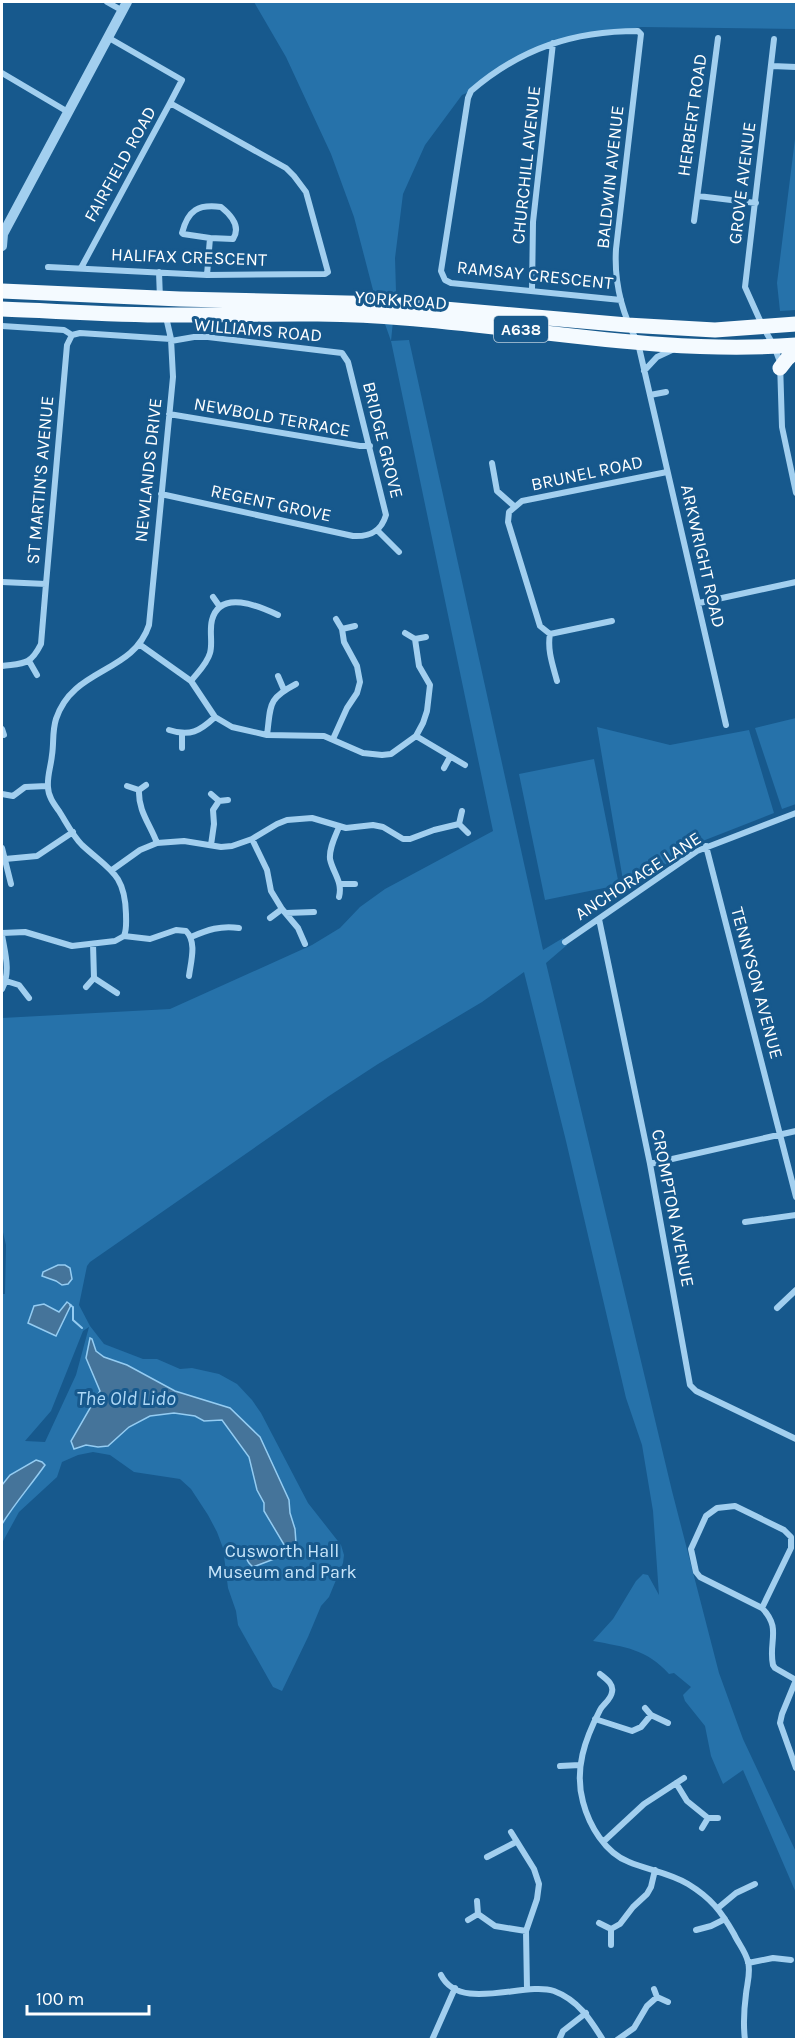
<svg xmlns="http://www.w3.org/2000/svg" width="798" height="2041" font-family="Karla,sans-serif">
	<rect width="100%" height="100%" fill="#17598d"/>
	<path fill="#2672aa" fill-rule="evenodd" d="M 254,2 L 796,2 L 796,29 L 641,27 L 553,43 L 534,50 L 471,91 L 462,95 L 425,145 L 403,194 L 395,258 L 396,291 L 391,341 L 409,340 L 543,950 L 563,938 L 567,945 L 546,963 L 672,1491 L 719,1673 L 743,1739 L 796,1852 L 796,1893 L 743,1770 L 723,1784 L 711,1756 L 705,1726 L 685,1701 L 683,1695 L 691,1687 L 674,1673 L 669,1674 C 647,1649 625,1647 593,1641 L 613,1619 L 636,1581 L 643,1574 L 648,1575 L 659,1595 L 653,1511 L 642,1445 L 626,1398 L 566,1141 L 524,972 L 482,1002 L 378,1064 L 329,1096 L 90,1262 L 87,1266 L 79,1305 L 90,1326 L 104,1344 L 143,1359 L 157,1359 L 180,1369 L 192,1368 L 219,1374 L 237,1384 L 252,1400 L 261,1413 L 308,1503 L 341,1545 L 344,1555 L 343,1563 L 329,1597 L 321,1606 L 308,1637 L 282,1691 L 273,1687 L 238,1625 L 236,1611 L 228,1588 L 223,1548 L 217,1532 L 208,1515 L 191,1489 L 180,1479 L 134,1472 L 110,1455 L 93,1452 L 78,1455 L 62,1462 L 57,1477 L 19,1512 L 2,1543 L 2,1294 L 5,1294 L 6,1245 L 2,1228 L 2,1018 L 170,1009 L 312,945 L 340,928 L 360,907 L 385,889 L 493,831 L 391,341 L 373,290 L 354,217 L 331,154 L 286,57 ZM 89,1327 L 76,1375 L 45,1442 L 25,1441 L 51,1411 L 83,1331 Z
		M 796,131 L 796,310 L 780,311 L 777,283 Z
		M 796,718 L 796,804 L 782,809 L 755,728 Z
		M 597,727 L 670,745 L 749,730 L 774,813 L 695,844 L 625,892 Z
		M 594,759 L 619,885 L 545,900 L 519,774 Z"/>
	<path fill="#45749a" stroke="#94ccf2" stroke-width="1.5" d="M 58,1265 L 65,1265 L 70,1268 L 72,1279 L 68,1284 L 62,1285 L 56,1281 L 42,1276 L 43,1272 Z
		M 67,1302 L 71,1305 L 56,1336 L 28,1323 L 34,1306 L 44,1304 L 59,1312 Z
		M 90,1338 L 92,1339 L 96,1351 L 104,1357 L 127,1365 L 175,1391 L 230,1408 L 260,1437 L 289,1500 L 290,1513 L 295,1529 L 296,1543 L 292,1553 L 289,1553 L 264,1511 L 264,1503 L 257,1490 L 249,1457 L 222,1420 L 204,1421 L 195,1416 L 174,1413 L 150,1416 L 129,1427 L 108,1446 L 98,1447 L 86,1445 L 74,1449 L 71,1441 L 100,1391 L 86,1358 Z
		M 36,1460 L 42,1462 L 45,1465 C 31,1485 15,1503 2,1524 L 2,1485 L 10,1475 Z
		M 257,1548 L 273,1552 L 277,1558 L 253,1567 C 247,1562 245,1558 248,1551 Z"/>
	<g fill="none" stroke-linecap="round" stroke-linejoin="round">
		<path stroke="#94ccf2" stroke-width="2" d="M 70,1305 L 73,1307 L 73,1320 L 82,1328"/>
		<path stroke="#a2cfef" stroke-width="6" d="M 107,2 L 123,11
			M 109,38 L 182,80 L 170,103
			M 774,39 L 745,287 L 763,327 L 774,346 L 780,362 L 782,427 L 796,493
			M 772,66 L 796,67
			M 2,73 L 68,112
			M 698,196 L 756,203
			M 694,221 L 718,38
			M 48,267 L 207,275 L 325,274 L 328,272 L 306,192 L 294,176 L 286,168 L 170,103 L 81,268
			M 159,272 L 160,299
			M 207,275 L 210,238 L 183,234 L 182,233 C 188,210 198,204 221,207 C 231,215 241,227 233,239 L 210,238
			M 532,290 L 533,222 L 553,43
			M 621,300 L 451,283 L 445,280 L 441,271 L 468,98 L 471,91 C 521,48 574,31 638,31 L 641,34 L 616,249 C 614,282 622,314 638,343 L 726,725
			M 2,326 L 64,330 L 72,335 L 80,333 L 171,339
			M 644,371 L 657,357 L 672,350
			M 650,395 L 666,392
			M 169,414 L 360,446 L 370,446
			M 492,463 L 497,491 L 514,506
			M 161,494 L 353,536 C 369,537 381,532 386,515 L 348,362 L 342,353 L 208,337 L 194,337 L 171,341
			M 377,530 L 399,552
			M 2,582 L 46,584 L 67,345 L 72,335
			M 213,597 L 220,607
			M 699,603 L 796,582
			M 612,621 L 550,634 L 540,626 L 508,522 L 509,512 L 522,501 L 667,472
			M 342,629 L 355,626
			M 405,633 L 415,639 L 426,637
			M 550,634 C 547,650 553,666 557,681
			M 139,644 L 191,681 L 215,717 L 232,727 L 267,735 L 324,736 L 363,753 L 382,755 L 391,754 L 416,736 L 423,723 L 427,711 L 430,685 L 419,666 L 415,639
			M 29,661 L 37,675
			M 2,666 C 23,663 30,666 41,644 L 46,584
			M 278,676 L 284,690
			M 191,681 C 198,672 207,664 210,653 C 213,643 209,631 212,620 C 220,589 259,606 278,615
			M 2,729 L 4,735
			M 169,730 C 190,737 200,731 215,717
			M 267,735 C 271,705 267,699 296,684
			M 416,736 L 465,765
			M 333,739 L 347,708 L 357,693 L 360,682 L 357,666 L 344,642 L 342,629 L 336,619
			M 182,748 L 182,734
			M 444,768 L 450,757
			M 127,786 L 139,790 L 146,785
			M 139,790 C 138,811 150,824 157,843
			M 2,794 L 13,796 L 25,787 L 47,786
			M 211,794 L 219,801 L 228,800
			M 462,811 L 459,824 L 468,833
			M 339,827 C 335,837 329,848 330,859 C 333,873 343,882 339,897
			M 252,839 L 267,870 L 271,891 L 282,909 L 298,928 L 305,944
			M 211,845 L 214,824 L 213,810 L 219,801
			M 706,846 L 796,1197
			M 2,848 L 11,884
			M 5,859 L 37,856 L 73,832
			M 112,870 L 140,850 L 157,843 L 184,841 L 221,847 L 232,846 L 252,839 L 277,824 L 287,820 L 312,818 L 346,828 L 373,825 L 383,827 L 403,839 L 410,839 L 434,830 L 459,824
			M 340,884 L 355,884
			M 286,913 L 314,912
			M 270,918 L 282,909
			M 599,919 L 650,1164 L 690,1385 L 696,1391 L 796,1439
			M 2,933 L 25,932 L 72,946 L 115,941 L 124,936 L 150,939 L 176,930 L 186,931 C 197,942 191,961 189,976
			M 2,935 C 5,953 11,972 2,989
			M 124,936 C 127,929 126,922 126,914 C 125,873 109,870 82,845 C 73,836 66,822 59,811 C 54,804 48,796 48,787 C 47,776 51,766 52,755 C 54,743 52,732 56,719 C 73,667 133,674 149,625 L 173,377 L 171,339 L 166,317
			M 191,937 C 207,930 221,925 239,928
			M 565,942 L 697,851 L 796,813
			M 93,944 L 94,978
			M 6,981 L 19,985 L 29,998
			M 86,987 L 94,978 L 117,993
			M 650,1164 L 796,1131
			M 745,1222 L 796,1215
			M 777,1308 L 796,1290
			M 762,1608 L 791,1548 L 791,1537 L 784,1530 L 735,1506 L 717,1508 L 706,1516 L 691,1549 L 696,1572 L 700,1577 L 762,1608 C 782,1628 768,1642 773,1665 L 775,1668 L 796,1680
			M 600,1674 C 606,1679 614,1684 612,1692 C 611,1700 603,1704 600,1710 C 585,1739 574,1769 583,1802 C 589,1825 605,1853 629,1862 C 648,1870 670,1873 688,1884 C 711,1898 721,1911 734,1934 C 738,1943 746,1952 748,1962 C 751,1972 747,1984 746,1994 C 744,2009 743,2024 745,2040
			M 796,1680 L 782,1714 L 780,1723 L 796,1768
			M 645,1708 L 651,1715 L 668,1723
			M 595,1719 L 632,1731 L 641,1727 L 651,1715
			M 560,1766 L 580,1765
			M 676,1783 L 687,1801 L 708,1818
			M 702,1828 L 708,1818 L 718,1818
			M 511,1832 L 534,1869 L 539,1884 L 537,1899 L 526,1931 L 527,1989
			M 603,1842 L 644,1804 L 684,1778
			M 487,1857 L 516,1842
			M 718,1908 L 736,1893 L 755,1884
			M 478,1914 L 495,1926 L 526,1931
			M 468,1920 L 478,1914 L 477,1901
			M 599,1923 L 611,1929 L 611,1945
			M 611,1929 L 620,1924 L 633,1907 L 647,1894 L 651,1887 L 655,1870
			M 696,1930 L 711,1926 L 725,1919
			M 748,1963 L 773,1958 L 791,1960
			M 441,1975 C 460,2013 524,1981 554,1991 C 578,2000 590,2019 603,2040
			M 654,1989 L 657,1997 L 668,2002
			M 432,2040 L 455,1988
			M 559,2040 L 563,2031 L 586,2013
			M 617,2040 L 634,2028 L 647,2006 L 657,1997"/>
		<path stroke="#a2cfef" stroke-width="10" d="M 2,246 L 3,234 L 127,2"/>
		<path stroke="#f4faff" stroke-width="15" d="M 2,291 L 180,299 L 388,304 L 627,325 L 715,330 L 796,324
			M 2,309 C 57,311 113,315 169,315 C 247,315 326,311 404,318 C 535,328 665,355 796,345
			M 780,368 L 787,359 L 796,351"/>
	</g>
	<g text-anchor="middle" stroke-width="6" stroke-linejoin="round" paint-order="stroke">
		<rect fill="#17598d" stroke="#b9cddd" stroke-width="1.5" x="494" y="316" width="54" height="26" rx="4.5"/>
		<g font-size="16" font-weight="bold" fill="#fff">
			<text x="521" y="335">A638</text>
		</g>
		<g font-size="18" fill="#fff" stroke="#17598d">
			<text transform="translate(692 115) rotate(-82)" y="6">HERBERT ROAD</text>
			<text transform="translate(120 164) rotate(-61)" y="6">FAIRFIELD ROAD</text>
			<text transform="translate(526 165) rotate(-84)" y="6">CHURCHILL AVENUE</text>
			<text transform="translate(610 177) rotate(-84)" y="6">BALDWIN AVENUE</text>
			<text transform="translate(742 183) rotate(-83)" y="6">GROVE AVENUE</text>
			<text transform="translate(189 257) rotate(2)" y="6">HALIFAX CRESCENT</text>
			<text transform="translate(535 275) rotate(6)" y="6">RAMSAY CRESCENT</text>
			<text transform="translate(401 300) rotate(4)" y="6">YORK ROAD</text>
			<text transform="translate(258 330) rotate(5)" y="6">WILLIAMS ROAD</text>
			<text transform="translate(272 417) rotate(10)" y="6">NEWBOLD TERRACE</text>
			<text transform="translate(383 440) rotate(76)" y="6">BRIDGE GROVE</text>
			<text transform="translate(148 470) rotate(-84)" y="6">NEWLANDS DRIVE</text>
			<text transform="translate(587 473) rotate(-12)" y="6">BRUNEL ROAD</text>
			<text transform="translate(40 480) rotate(-85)" y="6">ST MARTIN'S AVENUE</text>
			<text transform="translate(271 503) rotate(12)" y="6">REGENT GROVE</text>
			<text transform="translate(703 556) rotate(77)" y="6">ARKWRIGHT ROAD</text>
			<text transform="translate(638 876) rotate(-33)" y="6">ANCHORAGE LANE</text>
			<text transform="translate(757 983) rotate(75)" y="6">TENNYSON AVENUE</text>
			<text transform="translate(673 1208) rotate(79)" y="6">CROMPTON AVENUE</text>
		</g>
		<g font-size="18" fill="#c8e6fb" stroke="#17598d">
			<text x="282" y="1557">Cusworth Hall<tspan x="282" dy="21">Museum and Park</tspan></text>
		</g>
		<g font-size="20" font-style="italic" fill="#aed8f6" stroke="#17598d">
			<text x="126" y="1405">The Old Lido</text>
		</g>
	</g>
	<rect width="798" height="2041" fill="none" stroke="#ffffff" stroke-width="6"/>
	<path d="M27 2005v9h122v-9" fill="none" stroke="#ffffff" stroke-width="3"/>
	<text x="36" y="2005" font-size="18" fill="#ffffff" stroke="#17598d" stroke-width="4.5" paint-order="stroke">100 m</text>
</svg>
